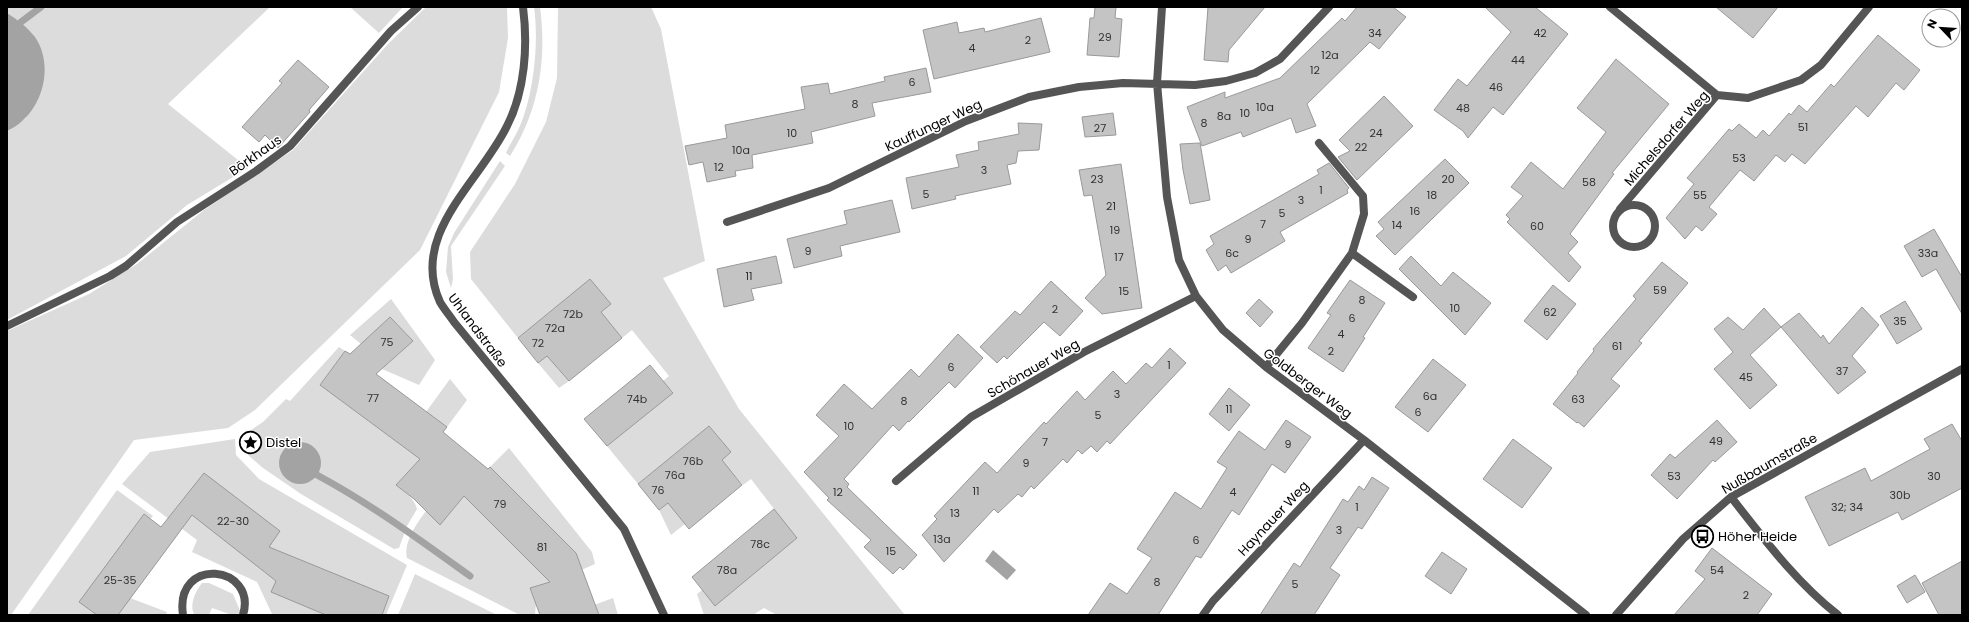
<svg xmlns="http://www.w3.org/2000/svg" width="1969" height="622" font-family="Poppins,sans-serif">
	<rect width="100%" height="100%" fill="#fff"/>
	<path fill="#dcdcdc" d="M 7,7 L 270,7 L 168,104 L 248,168 L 187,205 L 126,256 L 7,320 L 7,131 L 26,118 L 21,22 L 7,14 Z
		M 350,7 L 403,7 L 379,33 Z
		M 426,7 L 507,7 L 508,38 L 499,92 L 420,250 L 255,410 L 228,428 L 134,440 L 11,615 L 7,615 L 7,331 L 89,294 L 137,264 L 204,210 L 293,150 L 388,44 Z
		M 534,7 L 540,7 C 547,59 539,111 510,156 L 506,153 C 510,144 516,135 520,126 C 534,93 539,42 534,7 Z
		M 558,7 L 651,7 L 661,29 L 705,261 L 663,278 L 739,409 L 905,615 L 777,615 L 764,608 L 753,615 L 704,615 L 697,594 L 702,590 L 715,605 L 774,509 L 751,479 L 743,485 L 731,471 L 713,486 L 724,500 L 707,514 L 696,500 L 678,515 L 685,524 L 671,535 L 659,510 L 731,452 L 709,426 L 638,484 L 607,446 L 673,392 L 663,381 L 669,376 L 632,330 L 622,338 L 611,324 L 557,368 L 569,381 L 559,388 L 538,363 L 611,304 L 580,270 L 589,280 L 518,338 L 471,279 L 470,252 L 515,184 L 546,122 L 557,78 Z
		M 500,161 L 505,166 L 451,246 L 453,279 L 451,288 L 446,272 L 448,247 L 454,233 Z
		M 391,299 L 435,360 L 419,385 L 382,369 L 413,341 L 390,317 L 361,344 L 350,335 Z
		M 339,347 L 345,351 L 320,385 L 420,459 L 396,485 C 405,492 414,498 417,509 L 407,526 L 399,548 L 394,549 L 301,494 L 263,468 L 248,455 L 245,443 L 248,432 L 263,422 L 286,399 L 290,401 Z
		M 450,379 L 467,400 L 447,427 L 426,412 Z
		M 235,439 L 236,455 L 259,479 L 407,565 L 386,615 L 272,614 L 257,582 L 192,552 L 197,540 L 122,484 L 150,452 Z
		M 509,448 L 592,552 L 595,564 C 574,574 552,581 530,589 L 536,604 L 535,614 L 533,615 L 518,614 L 407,558 C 403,543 417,523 426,511 L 440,525 L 464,496 L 550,582 L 577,554 L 490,467 Z
		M 117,490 L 153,516 L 150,519 L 143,515 L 80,602 L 97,615 L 28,615 Z
		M 415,574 L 497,615 L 398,615 Z
		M 202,583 L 209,583 L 233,594 L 241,613 L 232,615 L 212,608 L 209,615 L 195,615 C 188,607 196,590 202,583 Z
		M 130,598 L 167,612 L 166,615 L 118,615 Z
		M 613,598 L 618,615 L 567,615 Z"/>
	<path fill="#a3a3a3" d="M 7,13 C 18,20 27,27 35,37 C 56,68 41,116 7,131 Z
		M279 463a21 21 0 1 1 42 0a21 21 0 1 1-42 0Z
		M 993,550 L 1016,570 L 1007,580 L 985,561 Z"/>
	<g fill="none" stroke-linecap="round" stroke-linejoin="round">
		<path stroke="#a3a3a3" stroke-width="7" d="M 7,42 L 21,22 L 41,7
			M 317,475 C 371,504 420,540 470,576"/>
	</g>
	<path fill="#c4c4c4" stroke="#999" d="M 1095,7 L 1116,7 L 1115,18 L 1122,19 L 1119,57 L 1087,55 L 1090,18 L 1094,18 Z
		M 1208,7 L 1265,7 L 1229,50 L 1228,62 L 1204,60 Z
		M 1357,7 L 1393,7 L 1406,17 L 1379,49 L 1370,42 L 1307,104 L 1316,126 L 1296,133 L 1291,118 L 1243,137 L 1241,132 L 1202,146 L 1187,107 L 1225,92 L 1225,98 L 1280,78 L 1342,18 L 1345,21 Z
		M 1485,7 L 1535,7 L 1568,34 L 1503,115 L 1493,107 L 1468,138 L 1463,131 L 1434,110 L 1458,79 L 1467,86 L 1511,32 Z
		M 1716,7 L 1778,7 L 1753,38 Z
		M 1041,18 L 1050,52 L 934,79 L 923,30 L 957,22 L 959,33 L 984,28 L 985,32 Z
		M 1878,35 L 1920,70 L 1904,90 L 1896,83 L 1868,117 L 1856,106 L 1805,164 L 1792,154 L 1785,162 L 1776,155 L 1754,181 L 1740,170 L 1709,207 L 1717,214 L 1702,231 L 1696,226 L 1685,239 L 1666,218 L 1694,184 L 1687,178 L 1729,129 L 1732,131 L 1739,124 L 1756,138 L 1763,130 L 1769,136 L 1789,113 L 1791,115 L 1799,105 L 1807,112 L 1831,84 L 1834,87 Z
		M 1616,59 L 1669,104 L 1612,173 L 1614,174 L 1570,234 L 1578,242 L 1568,253 L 1581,267 L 1569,282 L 1507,222 L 1510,219 L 1506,215 L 1523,196 L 1511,187 L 1531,162 L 1563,189 L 1606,132 L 1577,108 Z
		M 298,60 L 329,87 L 309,110 L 310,112 L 278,148 L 265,135 L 259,142 L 242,127 L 282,83 L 279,81 Z
		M 926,68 L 931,92 L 872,103 L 875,116 L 811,132 L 813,143 L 752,155 L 753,168 L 735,171 L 736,176 L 707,182 L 703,162 L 689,165 L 685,146 L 727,138 L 725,125 L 805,109 L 801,87 L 828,83 L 830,94 L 885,81 L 884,77 Z
		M 1384,96 L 1413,126 L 1357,180 L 1338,157 L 1350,151 L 1339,140 Z
		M 1113,113 L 1116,135 L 1085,137 L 1082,117 Z
		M 1018,123 L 1042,124 L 1039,150 L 1018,151 L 1016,163 L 1007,165 L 1011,184 L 955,196 L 956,199 L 912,209 L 906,178 L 959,167 L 956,155 L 979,150 L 978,142 L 1019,134 Z
		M 1200,143 L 1210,200 L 1190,204 L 1183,170 L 1180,144 Z
		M 1445,159 L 1469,183 L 1395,255 L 1376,236 L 1384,229 L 1378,222 Z
		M 1329,163 L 1349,188 L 1347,190 L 1348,193 L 1280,232 L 1285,241 L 1231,273 L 1226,265 L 1218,271 L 1206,250 L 1214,244 L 1210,236 L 1319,174 L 1317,170 Z
		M 1121,164 L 1142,308 L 1102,314 L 1085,298 L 1106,275 L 1092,195 L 1084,196 L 1079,170 Z
		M 892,200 L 900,232 L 840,246 L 842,256 L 794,268 L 787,239 L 847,224 L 844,211 Z
		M 1934,229 L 1962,277 L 1962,314 L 1936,269 L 1922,277 L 1904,246 Z
		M 776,256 L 782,283 L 751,289 L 754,300 L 724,307 L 717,269 Z
		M 1411,256 L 1441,286 L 1453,272 L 1491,303 L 1465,335 L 1399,269 Z
		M 1662,262 L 1688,283 L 1639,341 L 1642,343 L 1611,379 L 1620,386 L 1584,427 L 1578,422 L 1577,423 L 1553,404 L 1578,373 L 1577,372 L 1594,351 L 1593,349 L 1636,299 L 1633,296 Z
		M 590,279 L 611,304 L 601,312 L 622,338 L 569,381 L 547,356 L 538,363 L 518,338 Z
		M 1350,280 L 1385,303 L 1363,337 L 1365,338 L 1343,372 L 1308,348 L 1331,315 L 1327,313 Z
		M 1051,281 L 1083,311 L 1060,336 L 1044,322 L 1007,359 L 1004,356 L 997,363 L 980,347 L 1015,311 L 1020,315 Z
		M 1553,285 L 1576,304 L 1547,340 L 1524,321 Z
		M 1259,299 L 1273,312 L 1260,327 L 1246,313 Z
		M 1905,301 L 1922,329 L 1897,344 L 1880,316 Z
		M 1862,307 L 1879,325 L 1852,356 L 1866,372 L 1838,394 L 1781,327 L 1750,355 L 1777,385 L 1750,409 L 1714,369 L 1733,352 L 1714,329 L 1728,317 L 1743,330 L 1764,308 L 1781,327 L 1799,313 L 1821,338 L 1823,335 L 1829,344 Z
		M 390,317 L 413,341 L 376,374 L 447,427 L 443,432 L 488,469 L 490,467 L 576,553 L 599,615 L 540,615 L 530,588 L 550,582 L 464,496 L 440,525 L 414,499 L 396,485 L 420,459 L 320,385 L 345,351 L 350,354 Z
		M 958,334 L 983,358 L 955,388 L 949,382 L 909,422 L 908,421 L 899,431 L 893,425 L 844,479 L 849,484 L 847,487 L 917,555 L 903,570 L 900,567 L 893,574 L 864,547 L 871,540 L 827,500 L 829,498 L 804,472 L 839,436 L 816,415 L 844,384 L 872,409 L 911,369 L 919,377 Z
		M 1170,348 L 1186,363 L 1110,444 L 1107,441 L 1097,452 L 1091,446 L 1082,454 L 1078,450 L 1067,463 L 1063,459 L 1034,489 L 1031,486 L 1022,497 L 1018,494 L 998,513 L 994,509 L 944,562 L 922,535 L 937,519 L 934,516 L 985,462 L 997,473 L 1044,422 L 1046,424 L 1077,391 L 1085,400 L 1113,371 L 1126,384 L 1146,363 L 1152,368 Z
		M 1433,359 L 1466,385 L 1428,432 L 1395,407 Z
		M 650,365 L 673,393 L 607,446 L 584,419 Z
		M 1229,388 L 1250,405 L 1229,431 L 1209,414 Z
		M 1286,420 L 1311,437 L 1285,473 L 1272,464 L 1239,515 L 1232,510 L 1201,558 L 1196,556 L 1158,615 L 1088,615 L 1110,583 L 1127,594 L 1152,558 L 1137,549 L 1175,492 L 1201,509 L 1227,468 L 1217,462 L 1239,431 L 1265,450 Z
		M 1717,420 L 1737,442 L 1715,462 L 1713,460 L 1677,499 L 1651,475 L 1670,454 L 1675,458 Z
		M 1952,424 L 1962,441 L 1962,488 L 1902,520 L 1898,512 L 1829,546 L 1805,497 L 1865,468 L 1871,481 L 1930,449 L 1924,439 Z
		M 709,426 L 731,452 L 722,460 L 742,485 L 689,529 L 668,503 L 659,510 L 638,484 Z
		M 1513,439 L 1552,468 L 1522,508 L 1483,479 Z
		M 204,473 L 280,531 L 269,547 L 389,596 L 382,615 L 326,615 L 271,592 L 276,581 L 192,515 L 118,615 L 97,615 L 79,602 L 144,514 L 161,527 Z
		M 1372,477 L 1389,488 L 1362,529 L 1358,527 L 1330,568 L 1340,575 L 1314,615 L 1260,615 L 1294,563 L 1300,567 L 1343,499 L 1348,502 L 1359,486 L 1364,490 Z
		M 774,509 L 797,538 L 715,606 L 692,577 Z
		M 1712,548 L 1772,594 L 1757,615 L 1674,615 L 1705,579 L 1695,571 Z
		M 1442,552 L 1467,569 L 1451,594 L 1425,576 Z
		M 1962,561 L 1962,615 L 1939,615 L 1922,583 Z
		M 1915,575 L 1925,592 L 1907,603 L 1897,586 Z"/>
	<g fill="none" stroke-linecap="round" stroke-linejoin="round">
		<path stroke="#555" stroke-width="8" d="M 7,326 L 110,276 L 126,266 L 177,222 L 256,171 L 290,146 L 391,31 L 418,7"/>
		<path stroke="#555" stroke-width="8" d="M 523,7 C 528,46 525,91 507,126 C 480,182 409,234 440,302 C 444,309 450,316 454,322 L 624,529 L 664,615
			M 1162,7 L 1157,83 L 1167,197 L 1179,260 L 1196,296 L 1223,330 L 1266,367 L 1364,440 L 1586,615
			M 1610,7 L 1717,95
			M 1717,95 L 1748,98 L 1801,80 L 1821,65 L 1869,7
			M1613 226a21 21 0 1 1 42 0a21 21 0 1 1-42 0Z
			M 1620,209 L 1717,95
			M 727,222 L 829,188 L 966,121 L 1029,97 L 1079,87 L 1123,83 L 1195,85 L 1226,81 L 1255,73 L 1280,59 L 1329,7
			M 1352,253 L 1413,297
			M 1266,367 L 1302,323 L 1352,253 L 1364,214 L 1363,196 L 1319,143
			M 896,481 L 971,417 L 1084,352 L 1196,296
			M 1731,497 C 1764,539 1796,582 1838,615
			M 183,615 C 174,555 258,565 243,615
			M 1203,615 L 1213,601 L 1364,440
			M 1616,615 L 1683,539 L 1731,497 L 1962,369"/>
	</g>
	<defs>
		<symbol id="sight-ring" viewBox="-11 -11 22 22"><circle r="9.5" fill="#fff" stroke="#000" stroke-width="1.5"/><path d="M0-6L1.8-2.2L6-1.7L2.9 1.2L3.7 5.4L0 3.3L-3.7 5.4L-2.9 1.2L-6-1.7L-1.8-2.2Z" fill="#000"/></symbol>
		<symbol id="bus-ring" viewBox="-11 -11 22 22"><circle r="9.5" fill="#fff" stroke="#000" stroke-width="1.5"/><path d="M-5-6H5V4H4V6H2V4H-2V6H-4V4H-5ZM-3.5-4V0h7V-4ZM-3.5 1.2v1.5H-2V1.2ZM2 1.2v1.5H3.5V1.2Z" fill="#000"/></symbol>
	</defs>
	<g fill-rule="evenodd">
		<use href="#sight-ring" x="238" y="430" width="25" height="25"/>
		<use href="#bus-ring" x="1690" y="524" width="25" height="25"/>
	</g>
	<g text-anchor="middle" stroke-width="3" stroke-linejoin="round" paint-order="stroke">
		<g font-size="11" fill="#313131">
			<text x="1375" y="37">34</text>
			<text x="1540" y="37">42</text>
			<text x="1105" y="41">29</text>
			<text x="1028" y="44">2</text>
			<text x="972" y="52">4</text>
			<text x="1330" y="59">12a</text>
			<text x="1518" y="64">44</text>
			<text x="1315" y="74">12</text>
			<text x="912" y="86">6</text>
			<text x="1496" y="91">46</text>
			<text x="855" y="108">8</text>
			<text x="1265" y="111">10a</text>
			<text x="1463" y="112">48</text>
			<text x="1245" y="117">10</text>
			<text x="1224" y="120">8a</text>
			<text x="1204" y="127">8</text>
			<text x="1803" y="131">51</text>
			<text x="1100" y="132">27</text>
			<text x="792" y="137">10</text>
			<text x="1376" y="137">24</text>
			<text x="1361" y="151">22</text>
			<text x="741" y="154">10a</text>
			<text x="1739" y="162">53</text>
			<text x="719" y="171">12</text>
			<text x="984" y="174">3</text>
			<text x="1097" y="183">23</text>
			<text x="1448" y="183">20</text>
			<text x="1589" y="186">58</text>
			<text x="1321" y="194">1</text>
			<text x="926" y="198">5</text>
			<text x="1432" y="199">18</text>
			<text x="1700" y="199">55</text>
			<text x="1301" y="204">3</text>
			<text x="1111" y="210">21</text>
			<text x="1415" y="215">16</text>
			<text x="1282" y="217">5</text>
			<text x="1263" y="228">7</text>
			<text x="1397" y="229">14</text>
			<text x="1537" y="230">60</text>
			<text x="1115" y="234">19</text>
			<text x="1248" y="243">9</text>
			<text x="808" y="255">9</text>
			<text x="1232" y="257">6c</text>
			<text x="1928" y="257">33a</text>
			<text x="1119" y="261">17</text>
			<text x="749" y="280">11</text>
			<text x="1660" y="294">59</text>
			<text x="1124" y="295">15</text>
			<text x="1362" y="304">8</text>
			<text x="1455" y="312">10</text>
			<text x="1055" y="313">2</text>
			<text x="1550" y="316">62</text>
			<text x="573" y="318">72b</text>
			<text x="1352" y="322">6</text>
			<text x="1900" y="325">35</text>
			<text x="555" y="332">72a</text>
			<text x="1341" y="338">4</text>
			<text x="387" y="346">75</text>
			<text x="538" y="347">72</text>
			<text x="1617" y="350">61</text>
			<text x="1331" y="355">2</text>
			<text x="1169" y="369">1</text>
			<text x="951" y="371">6</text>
			<text x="1842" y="375">37</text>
			<text x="1746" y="381">45</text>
			<text x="1117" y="398">3</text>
			<text x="1430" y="400">6a</text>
			<text x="373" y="402">77</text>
			<text x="637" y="403">74b</text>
			<text x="1578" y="403">63</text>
			<text x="904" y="405">8</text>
			<text x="1229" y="413">11</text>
			<text x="1418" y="416">6</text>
			<text x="1098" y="419">5</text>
			<text x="849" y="430">10</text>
			<text x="1716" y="445">49</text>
			<text x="1045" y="446">7</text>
			<text x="1288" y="448">9</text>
			<text x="693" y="465">76b</text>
			<text x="1026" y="467">9</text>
			<text x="675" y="479">76a</text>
			<text x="1674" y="480">53</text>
			<text x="1934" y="480">30</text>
			<text x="658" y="494">76</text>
			<text x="976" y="495">11</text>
			<text x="838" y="496">12</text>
			<text x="1233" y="496">4</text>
			<text x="1900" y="499">30b</text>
			<text x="500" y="508">79</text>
			<text x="1357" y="511">1</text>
			<text x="1847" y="511">32; 34</text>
			<text x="955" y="517">13</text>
			<text x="233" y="525">22-30</text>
			<text x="1339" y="534">3</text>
			<text x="942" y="543">13a</text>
			<text x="1196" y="544">6</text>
			<text x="760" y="548">78c</text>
			<text x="542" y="551">81</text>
			<text x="891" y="555">15</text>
			<text x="727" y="574">78a</text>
			<text x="1717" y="574">54</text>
			<text x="120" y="584">25-35</text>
			<text x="1157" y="586">8</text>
			<text x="1295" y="588">5</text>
			<text x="1746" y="599">2</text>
		</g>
		<g font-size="13" fill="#000" stroke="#fff">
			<text transform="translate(933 125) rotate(-25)" y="5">Kauffunger Weg</text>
			<text transform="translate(1666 138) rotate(-49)" y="5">Michelsdorfer Weg</text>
			<text transform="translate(255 155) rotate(-35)" y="5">Börkhaus</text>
			<text transform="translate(478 330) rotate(53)" y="5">Uhlandstraße</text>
			<text transform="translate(1033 368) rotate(-30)" y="5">Schönauer Weg</text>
			<text transform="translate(1308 383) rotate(37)" y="5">Goldberger Weg</text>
			<text transform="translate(1769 463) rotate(-30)" y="5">Nußbaumstraße</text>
			<text transform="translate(1273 518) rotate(-47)" y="5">Haynauer Weg</text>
		</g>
		<g font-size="13" fill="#000" stroke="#fff" text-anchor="start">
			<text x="266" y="447">Distel</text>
			<text x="1718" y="541">Höher Heide</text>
		</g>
	</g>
	<rect width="1969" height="622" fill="none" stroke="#000000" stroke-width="16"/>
	<g transform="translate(1941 28) rotate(295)"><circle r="19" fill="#ffffff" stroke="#999999"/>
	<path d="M0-3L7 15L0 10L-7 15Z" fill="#000000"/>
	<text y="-6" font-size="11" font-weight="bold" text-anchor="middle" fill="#000000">N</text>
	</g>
</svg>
